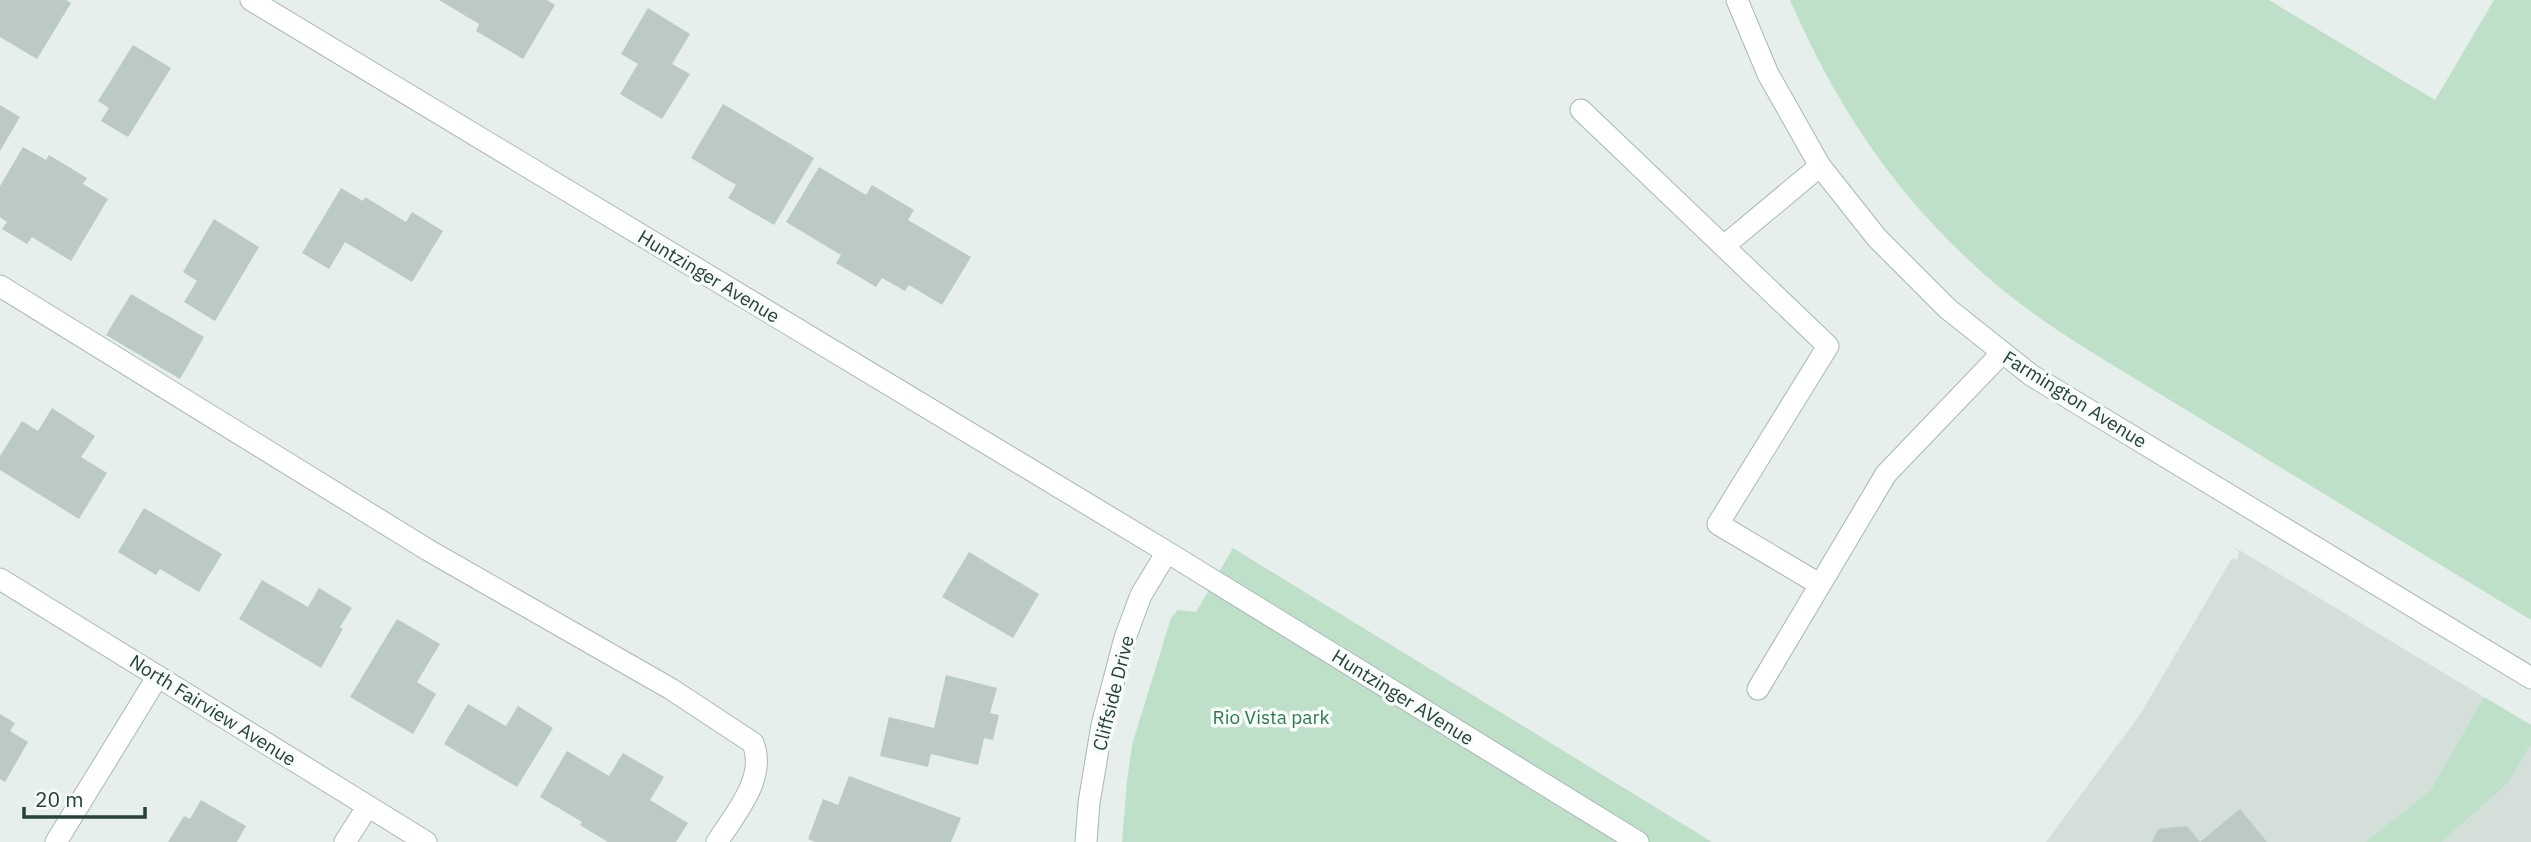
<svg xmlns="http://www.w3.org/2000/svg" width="2531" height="842" font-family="'IBM Plex Sans',sans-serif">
	<rect width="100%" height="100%" fill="#e6efeb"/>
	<path fill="#d4dfda" d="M 2231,545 L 2484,697 L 2430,791 L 2365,842 L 2046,842 L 2141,713 L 2232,558 L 2237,560 L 2239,552 Z
		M 2531,744 L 2531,842 L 2442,842 L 2509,782 Z"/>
	<path fill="#bfe0c8" d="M 1790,0 L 2269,0 L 2435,100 L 2494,0 L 2531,0 L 2531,620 L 2106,361 C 2064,335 2022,308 1985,275 C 1896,196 1837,108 1790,0 Z
		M 1233,548 L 1712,842 L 1122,842 L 1127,781 L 1132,745 L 1171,618 L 1178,610 L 1196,612 Z
		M 2484,697 L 2531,725 L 2531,744 L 2509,782 L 2442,842 L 2365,842 L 2430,791 Z"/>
	<path fill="#bbcac4" d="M 0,0 L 66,0 L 71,3 L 37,59 L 0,37 Z
		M 439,0 L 547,0 L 555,5 L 523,59 L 476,31 L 479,24 Z
		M 648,8 L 690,34 L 672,64 L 690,74 L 662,119 L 620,94 L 638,64 L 621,54 Z
		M 133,45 L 171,68 L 128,137 L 101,121 L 109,108 L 98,101 Z
		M 723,104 L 814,158 L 774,225 L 728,198 L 736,185 L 691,158 Z
		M 0,105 L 20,117 L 0,151 Z
		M 23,147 L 46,160 L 49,155 L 87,178 L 83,184 L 108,199 L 71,261 L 32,237 L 27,244 L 2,229 L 7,222 L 0,217 L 0,186 Z
		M 819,167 L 866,195 L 872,185 L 914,210 L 908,220 L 971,257 L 942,305 L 909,285 L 905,291 L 882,278 L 876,287 L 836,263 L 841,255 L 786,222 Z
		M 341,188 L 363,201 L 365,197 L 406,222 L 412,212 L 443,231 L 412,282 L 345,242 L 329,269 L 302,253 Z
		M 214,219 L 259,247 L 215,321 L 184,302 L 197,281 L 183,272 Z
		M 131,294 L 204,337 L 180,379 L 106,335 Z
		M 52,408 L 95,436 L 81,457 L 107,473 L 79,519 L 0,470 L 0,456 L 22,421 L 38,431 Z
		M 144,508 L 222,554 L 199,592 L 160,569 L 156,575 L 118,552 Z
		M 969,552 L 1039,594 L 1013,638 L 942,597 Z
		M 262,580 L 308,607 L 319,588 L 352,608 L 340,627 L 343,629 L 321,668 L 239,619 Z
		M 397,619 L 440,644 L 417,682 L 436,694 L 413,734 L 350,697 Z
		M 946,675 L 997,688 L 990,713 L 999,715 L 993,740 L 984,738 L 978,765 L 931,754 L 928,767 L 880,756 L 889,717 L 934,728 Z
		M 468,704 L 506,726 L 518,706 L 553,728 L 517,787 L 444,744 Z
		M 0,714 L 15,723 L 10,731 L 28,742 L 5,782 L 0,779 Z
		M 567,751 L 609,776 L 623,753 L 664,777 L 650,800 L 688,823 L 676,842 L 608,842 L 580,825 L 582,822 L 540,797 Z
		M 849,776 L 961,818 L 951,842 L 815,842 L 808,839 L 823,799 L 838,805 Z
		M 201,800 L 246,826 L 237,842 L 168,842 L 184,816 L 190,819 Z
		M 2240,809 L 2267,842 L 2152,842 L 2158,829 L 2187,826 L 2200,842 Z"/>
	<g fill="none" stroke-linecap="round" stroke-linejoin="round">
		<defs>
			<path id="minor" d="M 251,0 L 1167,552 L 1638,842
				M 1737,0 L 1768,74 L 1820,166 L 1877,238 L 1948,309 L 2031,375 L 2531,678
				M 1581,110 L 1828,346 L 1718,524 L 1819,584
				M 1724,246 L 1820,166
				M 0,286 L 428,550 L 671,689 L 753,743 C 767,778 735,814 717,842
				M 0,579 L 426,842
				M 1758,689 L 1886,474 L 2002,353
				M 56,842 L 158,676
				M 345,842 L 368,806
				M 1086,842 L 1089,803 L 1102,725 L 1125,638 L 1141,595 L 1167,552"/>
		</defs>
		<use href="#minor" stroke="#a8b8b2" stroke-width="23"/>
		<use href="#minor" stroke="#fff" stroke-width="21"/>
	</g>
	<g text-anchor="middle" stroke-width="7" stroke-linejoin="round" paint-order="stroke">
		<g font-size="19" fill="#24423a" stroke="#f7fbf9">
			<text transform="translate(709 276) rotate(31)" y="7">Huntzinger Avenue</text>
			<text transform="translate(2075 399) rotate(32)" y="7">Farmington Avenue</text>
			<text transform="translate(1113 693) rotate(-76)" y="7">Cliffside Drive</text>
			<text transform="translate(1403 697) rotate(32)" y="7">Huntzinger AVenue</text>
			<text transform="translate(213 710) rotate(32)" y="7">North Fairview Avenue</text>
		</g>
		<g font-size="19" fill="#2d7a4b" stroke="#f7fbf9">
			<text x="1271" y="724">Rio Vista park</text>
		</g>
	</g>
	<path d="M24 807v10h121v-10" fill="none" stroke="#24423a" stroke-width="3.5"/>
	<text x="35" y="807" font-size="21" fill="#24423a" stroke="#f7fbf9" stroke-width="5" paint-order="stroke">20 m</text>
</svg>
